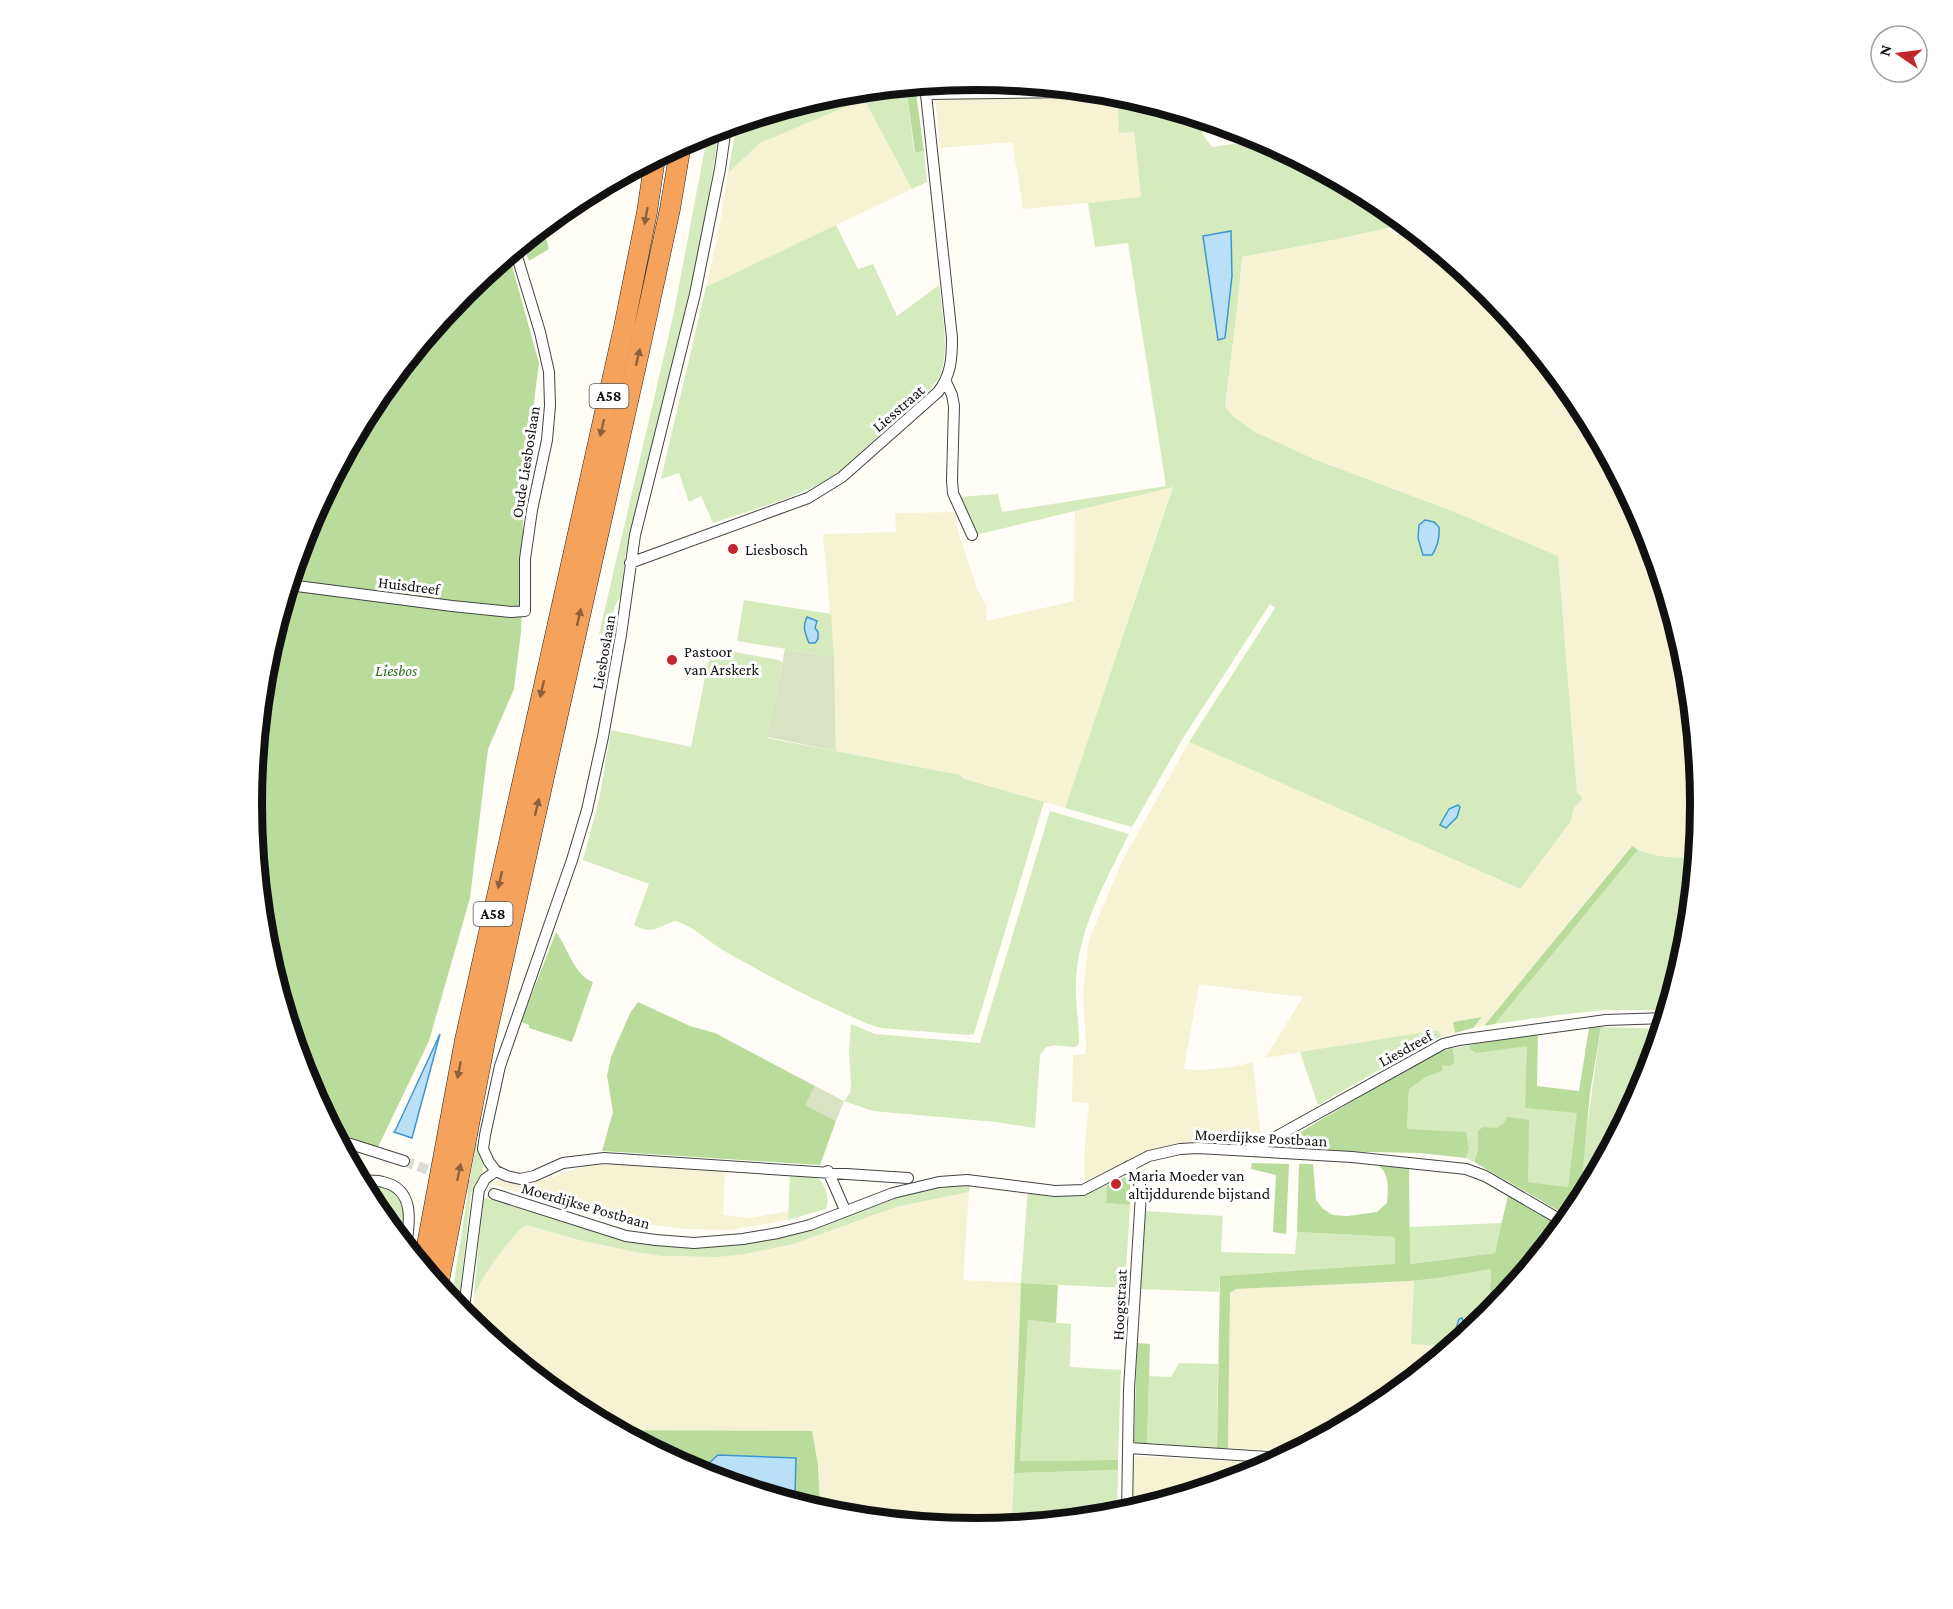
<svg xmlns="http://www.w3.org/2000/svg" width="1953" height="1609" font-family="'Crimson Pro',serif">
	<rect width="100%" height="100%" fill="#fffdf5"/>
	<path fill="#f6f3d4" d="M 935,97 L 1092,98 L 1118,104 L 1119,133 L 1134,132 L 1141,198 L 1023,209 L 1012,142 L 940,148 Z
		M 864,99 L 912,189 L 706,287 L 718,235 L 728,173 L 760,143 Z
		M 1386,228 L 1395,235 L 1414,231 L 1489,292 L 1579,402 L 1646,527 L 1688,663 L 1701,805 L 1696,857 L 1668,858 L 1648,854 L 1631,846 L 1484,1026 L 1473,1028 L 1481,1018 L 1453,1022 L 1455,1033 L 1441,1037 L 1438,1030 L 1265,1058 L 1303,997 L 1199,984 L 1184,1069 L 1199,1070 L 1233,1067 L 1253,1062 L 1261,1137 L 1248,1144 L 1233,1146 L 1176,1147 L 1084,1182 L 1085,1143 L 1089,1103 L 1072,1102 L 1073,1055 L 1085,1054 L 1086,1043 L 1083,993 L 1089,940 L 1122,861 L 1189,742 L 1519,889 L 1571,821 L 1574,808 L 1583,798 L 1577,792 L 1558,556 L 1457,513 L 1314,459 L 1255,432 L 1234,417 L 1225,406 L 1237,310 L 1242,257 Z
		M 1173,486 L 1065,808 L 962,778 L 961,775 L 836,751 L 834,657 L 823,534 L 896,532 L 895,513 L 957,512 L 956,519 L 958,531 L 977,589 L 987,607 L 986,621 L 1074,601 L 1075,511 Z
		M 613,1164 L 725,1172 L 723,1215 L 750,1218 L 789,1211 L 788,1220 L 730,1230 L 683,1229 L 632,1222 L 578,1207 L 522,1194 L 490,1183 L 504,1179 L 524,1184 L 553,1177 L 582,1167 Z
		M 969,1192 L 963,1280 L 1021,1283 L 1012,1526 L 976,1529 L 835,1515 L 820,1511 L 818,1464 L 812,1431 L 616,1430 L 573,1407 L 471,1323 L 474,1296 L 482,1278 L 498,1254 L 522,1226 L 527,1225 L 579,1240 L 635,1252 L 662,1256 L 718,1257 L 896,1207 Z
		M 1414,1280 L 1411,1344 L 1453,1347 L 1379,1408 L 1298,1451 L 1228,1448 L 1230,1293 L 1236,1289 Z
		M 1133,1456 L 1228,1461 L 1276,1462 L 1254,1474 L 1131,1511 Z"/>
	<path fill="#d5ebbd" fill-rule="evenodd" d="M 977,80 L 1117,93 L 934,90 L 933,84 Z
		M 906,86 L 914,151 L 915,153 L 924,151 L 927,182 L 912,189 L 864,99 L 760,143 L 728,173 L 737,123 L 835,93 Z
		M 1118,104 L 1143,107 L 1162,107 L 1199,118 C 1201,131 1203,138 1213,147 L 1263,139 L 1380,202 L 1406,224 L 1337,239 L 1242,257 L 1237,310 L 1225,406 L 1234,417 L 1255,432 L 1314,459 L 1457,513 L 1558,556 L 1577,792 L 1583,798 L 1574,808 L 1571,821 L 1520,889 L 1189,742 L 1275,608 L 1270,604 L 1183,738 L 1132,827 L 1065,808 L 1173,487 L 976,535 L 959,497 L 998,494 L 1002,512 L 1166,486 L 1128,243 L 1095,247 L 1088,203 L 1141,197 L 1134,132 L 1119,133 ZM 1231,231 L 1232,276 L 1225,338 L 1218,340 L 1203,236 Z
		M 719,129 C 700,273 659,415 625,557 L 621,597 C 611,607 614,622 605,633 L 599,634 L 673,317 L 708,132 Z
		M 836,225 L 858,269 L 873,264 L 897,316 L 939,285 C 942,310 951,357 938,379 C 935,384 930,388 926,393 L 841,470 C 804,497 756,508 713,523 L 701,496 L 689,502 L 679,473 L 661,479 L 706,287 Z
		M 744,600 L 831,614 L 834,657 L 737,641 Z
		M 711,648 L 779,660 L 782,663 L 767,738 L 961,775 L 962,778 L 1044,802 L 974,1034 L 968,1035 L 881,1028 L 868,1024 C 820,1003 772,978 726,952 C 709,943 695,926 675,921 C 657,927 653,935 634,925 L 649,884 L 583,860 L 599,800 L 611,730 L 691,747 Z
		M 1050,811 L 1129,834 C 1106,880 1079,927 1076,980 C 1075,1001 1079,1023 1079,1044 L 1075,1047 C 1060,1047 1046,1040 1040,1056 L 1035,1128 L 996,1122 L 873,1111 L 844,1101 L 850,1093 L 851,1085 L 849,1052 L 851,1024 L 875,1034 L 980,1043 Z
		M 1638,850 C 1658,858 1675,858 1696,857 L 1687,946 L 1668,1010 L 1604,1010 L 1558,1015 L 1495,1024 Z
		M 1601,1027 L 1662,1029 L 1646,1082 L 1579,1208 L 1584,1148 Z
		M 1438,1030 L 1441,1037 L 1428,1042 L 1318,1105 L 1300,1052 Z
		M 1469,1045 L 1472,1050 L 1478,1053 L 1528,1045 L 1525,1108 L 1578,1112 L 1568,1187 L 1528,1182 L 1528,1120 L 1504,1123 L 1496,1128 L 1478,1131 L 1478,1150 L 1474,1162 L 1466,1158 L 1469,1149 L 1407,1129 L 1409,1089 L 1426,1077 L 1442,1071 L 1442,1065 L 1454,1053 L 1453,1048 Z
		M 476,1141 L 483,1157 L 483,1171 L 471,1193 L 458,1310 L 451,1301 Z
		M 809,1175 C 825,1178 830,1195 826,1209 L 788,1220 L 790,1177 Z
		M 361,1184 L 381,1185 L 399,1195 L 405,1214 L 400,1239 L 382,1217 L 382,1206 L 367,1194 Z
		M 970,1184 L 969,1192 L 896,1207 L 793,1244 L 745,1254 L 718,1257 L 662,1256 L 635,1252 L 579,1240 L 527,1225 L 522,1227 C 503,1248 486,1269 474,1296 L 483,1197 L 602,1234 L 680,1248 L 721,1246 L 921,1190 Z
		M 1107,1185 L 1106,1203 L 1130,1205 L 1125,1288 L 1021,1283 L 1028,1188 C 1053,1189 1083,1195 1107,1185 Z
		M 1145,1211 L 1223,1216 L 1221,1252 L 1295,1254 L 1297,1232 L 1395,1237 L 1395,1265 L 1220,1276 L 1219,1292 L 1140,1289 Z
		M 1502,1223 L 1495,1253 L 1409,1264 L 1409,1227 Z
		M 1491,1269 L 1489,1317 L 1453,1347 L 1411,1344 L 1414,1280 Z
		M 1028,1320 L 1071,1324 L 1070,1367 L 1121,1370 L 1118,1460 L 1020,1461 Z
		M 1179,1363 L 1218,1364 L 1217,1448 L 1147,1445 L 1149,1376 L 1171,1377 Z
		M 1118,1470 L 1117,1514 L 1012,1516 L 1014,1473 Z"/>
	<path fill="#b9dc9c" d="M 906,86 L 915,86 L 924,151 L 915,153 Z
		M 543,227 L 549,249 L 529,261 L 523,243 Z
		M 509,255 L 539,363 L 522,495 L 524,546 L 521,632 L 514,689 L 488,749 L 470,898 L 429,1041 L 377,1149 L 332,1129 L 307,1082 L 265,946 L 252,804 L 266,663 L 307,527 L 374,401 L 464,292 Z
		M 1632,846 L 1638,850 L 1495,1024 L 1484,1026 Z
		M 556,932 C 568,948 574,975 593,982 L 572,1042 L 529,1028 L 529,1025 L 521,1022 Z
		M 638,1002 L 690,1026 L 715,1033 L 815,1086 L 806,1105 L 836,1121 L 820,1165 L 602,1151 L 613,1112 L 607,1076 L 611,1057 L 630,1013 Z
		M 1482,1017 L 1473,1028 L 1455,1033 L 1453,1022 Z
		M 1601,1027 L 1590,1093 L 1579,1208 L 1571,1218 L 1474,1162 L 1478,1150 L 1478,1131 L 1483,1127 L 1496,1128 L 1504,1123 L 1507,1117 L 1529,1120 L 1528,1182 L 1568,1187 L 1577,1113 L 1525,1108 L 1527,1046 L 1477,1053 L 1471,1050 L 1469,1045 L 1538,1034 L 1537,1086 L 1579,1091 L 1589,1028 Z
		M 1453,1048 L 1454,1062 L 1450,1066 L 1442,1065 L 1442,1071 L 1426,1077 L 1409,1089 L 1407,1129 L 1466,1132 L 1469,1149 L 1466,1158 L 1420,1153 L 1270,1150 L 1432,1054 Z
		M 1252,1163 L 1289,1164 L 1286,1234 L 1273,1232 L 1276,1175 L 1251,1169 Z
		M 1299,1164 L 1313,1164 L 1316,1200 L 1323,1209 L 1333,1215 L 1347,1216 L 1377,1212 L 1387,1203 C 1388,1191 1390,1174 1379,1166 L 1409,1167 L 1410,1264 L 1495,1253 L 1508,1195 L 1563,1228 L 1489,1317 L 1491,1269 L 1437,1278 L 1409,1281 L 1236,1289 L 1230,1293 L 1228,1448 L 1217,1448 L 1220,1276 L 1395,1264 L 1395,1237 L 1297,1232 Z
		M 1125,1177 L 1130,1184 L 1130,1205 L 1106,1203 L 1107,1185 Z
		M 1021,1283 L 1058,1285 L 1056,1323 L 1028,1320 L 1020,1461 L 1118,1460 L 1118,1470 L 1014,1473 Z
		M 1137,1343 L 1150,1344 L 1147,1445 L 1134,1445 Z
		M 616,1430 L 812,1431 L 818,1464 L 820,1511 L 762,1493 L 795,1495 L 708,1464 L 707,1477 L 699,1474 Z"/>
	<path fill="#d9e3c4" d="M 785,649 L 834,657 L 836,751 L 767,737 Z
		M 815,1086 L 844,1101 L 836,1121 L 805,1105 Z"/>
	<path fill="#b9e0f7" stroke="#3f96cf" stroke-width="1.5" d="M 1231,231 L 1232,276 L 1225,338 L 1218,340 L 1203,236 Z
		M 1425,520 L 1434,522 L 1439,527 C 1440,538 1438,546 1432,555 L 1423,555 L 1418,538 L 1419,525 Z
		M 807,617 L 817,621 L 815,628 L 818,632 L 818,639 L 815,643 L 809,643 C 805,633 802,627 807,617 Z
		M 1458,805 L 1460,807 L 1457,817 L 1446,828 L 1440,825 L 1449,809 Z
		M 440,1034 L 412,1138 L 394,1132 L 396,1129 Z
		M 1462,1318 L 1467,1332 L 1462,1337 L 1455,1332 L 1459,1319 Z
		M 718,1455 L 796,1458 L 795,1495 L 762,1493 L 707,1477 L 708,1464 Z"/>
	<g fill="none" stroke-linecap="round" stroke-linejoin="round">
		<path stroke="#dbdad3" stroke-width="10" stroke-dasharray="10 5" stroke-linecap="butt" d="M 404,1161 L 494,1194"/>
		<defs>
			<path id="street" d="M 926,94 L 1073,92 L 1101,94 L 1143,101
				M 726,127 L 720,169 L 695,294 L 635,535 L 621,635 L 603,737 L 587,810 L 572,860 L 500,1066 L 485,1135 L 483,1149 L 489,1162 L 496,1171 L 507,1176 L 520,1179 L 534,1176 L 563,1163 L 604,1158 L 908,1178
				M 946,382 L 952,395 L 954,406 L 952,480 L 953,493 L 972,535
				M 630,563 L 808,498 L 842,477 L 938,392 C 951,375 952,359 952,338 L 925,85
				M 289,585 L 452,606 L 511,612 L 525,611 L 525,559 L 532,510 L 547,440 L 550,406 L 549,372 L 540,332 L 515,250
				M 338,1140 L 404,1161
				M 1251,1148 L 1261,1145 L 1443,1044 L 1459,1040 L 1606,1020 L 1666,1018
				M 828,1171 L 845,1210
				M 359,1180 C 367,1181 376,1180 383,1182 C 415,1189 410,1222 406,1246
				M 494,1194 L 626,1236 L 656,1240 L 694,1243 L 743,1239 L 778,1233 L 810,1225 L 893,1193 L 939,1182 L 967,1180 L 1055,1191 L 1083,1190 L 1149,1156 L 1180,1149 L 1198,1148 L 1352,1157 L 1466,1169 L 1485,1176 L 1566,1223
				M 463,1316 L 479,1190 L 485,1179 L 496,1171
				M 1129,1448 L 1285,1458
				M 1127,1513 L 1129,1389 L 1141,1194 L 1140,1185 L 1129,1166"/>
			<path id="highway" d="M 423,1267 L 465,1040 L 624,327 L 647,212 L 655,158
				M 438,1286 L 485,1041 L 641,343 L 670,209 L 681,144"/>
		</defs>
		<use href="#street" stroke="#444" stroke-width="12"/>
		<use href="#highway" stroke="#222" stroke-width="21"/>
		<use href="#street" stroke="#fff" stroke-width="10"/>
		<use href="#highway" stroke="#f5a25d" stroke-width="20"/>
	</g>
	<defs><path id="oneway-solid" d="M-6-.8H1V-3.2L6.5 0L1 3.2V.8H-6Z" transform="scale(1.5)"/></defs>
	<g fill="#8e613b">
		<use href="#oneway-solid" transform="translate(646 216) rotate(100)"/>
		<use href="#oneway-solid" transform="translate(638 357) rotate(-77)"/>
		<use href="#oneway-solid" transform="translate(602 428) rotate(103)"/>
		<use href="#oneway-solid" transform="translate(579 617) rotate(-77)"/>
		<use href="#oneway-solid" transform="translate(542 689) rotate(103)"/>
		<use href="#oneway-solid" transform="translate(537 807) rotate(-77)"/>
		<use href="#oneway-solid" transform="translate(500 880) rotate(103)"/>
		<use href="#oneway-solid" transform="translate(459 1070) rotate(101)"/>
		<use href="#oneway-solid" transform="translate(459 1172) rotate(-79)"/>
	</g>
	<g fill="#c4262e" stroke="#fff" stroke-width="2">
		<circle cx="733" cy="549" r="6"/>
		<circle cx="672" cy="660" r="6"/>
		<circle cx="1116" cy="1184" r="6"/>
	</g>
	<g text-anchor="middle" stroke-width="6" stroke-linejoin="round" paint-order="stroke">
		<g fill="#fff" stroke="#585858" stroke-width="1.5">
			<rect x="589.5" y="384" width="39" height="24" rx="4.5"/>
			<rect x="473.5" y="902" width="39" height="24" rx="4.5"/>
		</g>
		<g font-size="15" font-weight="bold" fill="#111">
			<text x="609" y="401">A58</text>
			<text x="493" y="919">A58</text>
		</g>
		<g font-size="16" fill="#111" stroke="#fff">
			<text transform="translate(898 408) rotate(-41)" y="6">Liesstraat</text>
			<text transform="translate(525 462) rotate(-81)" y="6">Oude Liesboslaan</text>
			<text transform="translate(409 585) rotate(7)" y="6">Huisdreef</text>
			<text transform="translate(603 652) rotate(-80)" y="6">Liesboslaan</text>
			<text transform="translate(1405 1048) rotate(-29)" y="6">Liesdreef</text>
			<text transform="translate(1261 1137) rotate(3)" y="6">Moerdijkse Postbaan</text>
			<text transform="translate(586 1205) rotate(16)" y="6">Moerdijkse Postbaan</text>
			<text transform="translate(1119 1305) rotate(-87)" y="6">Hoogstraat</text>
		</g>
		<g font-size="16" fill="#111" stroke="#fff" text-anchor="start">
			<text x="745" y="555">Liesbosch</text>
			<text x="684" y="657">Pastoor<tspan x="684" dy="18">van Arskerk</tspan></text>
			<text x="1128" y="1181">Maria Moeder van<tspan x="1128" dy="18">altijddurende bijstand</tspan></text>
		</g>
		<g font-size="16" font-style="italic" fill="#2f6b1f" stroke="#fff">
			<text x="396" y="676">Liesbos</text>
		</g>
	</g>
	<path d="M0 0H1953V1609H0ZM262 804a714 714 0 1 1 1428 0a714 714 0 1 1-1428 0Z" fill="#fff" fill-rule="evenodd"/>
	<path fill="none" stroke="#111" stroke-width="8" d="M262 804a714 714 0 1 1 1428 0a714 714 0 1 1-1428 0Z"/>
	<g transform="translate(1899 54) rotate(284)"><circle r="28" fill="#ffffff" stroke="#a0a0a0" stroke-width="1.5"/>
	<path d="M0-4.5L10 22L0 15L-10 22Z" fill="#c4262e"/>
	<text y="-9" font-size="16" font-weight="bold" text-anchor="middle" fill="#111111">N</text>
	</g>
</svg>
